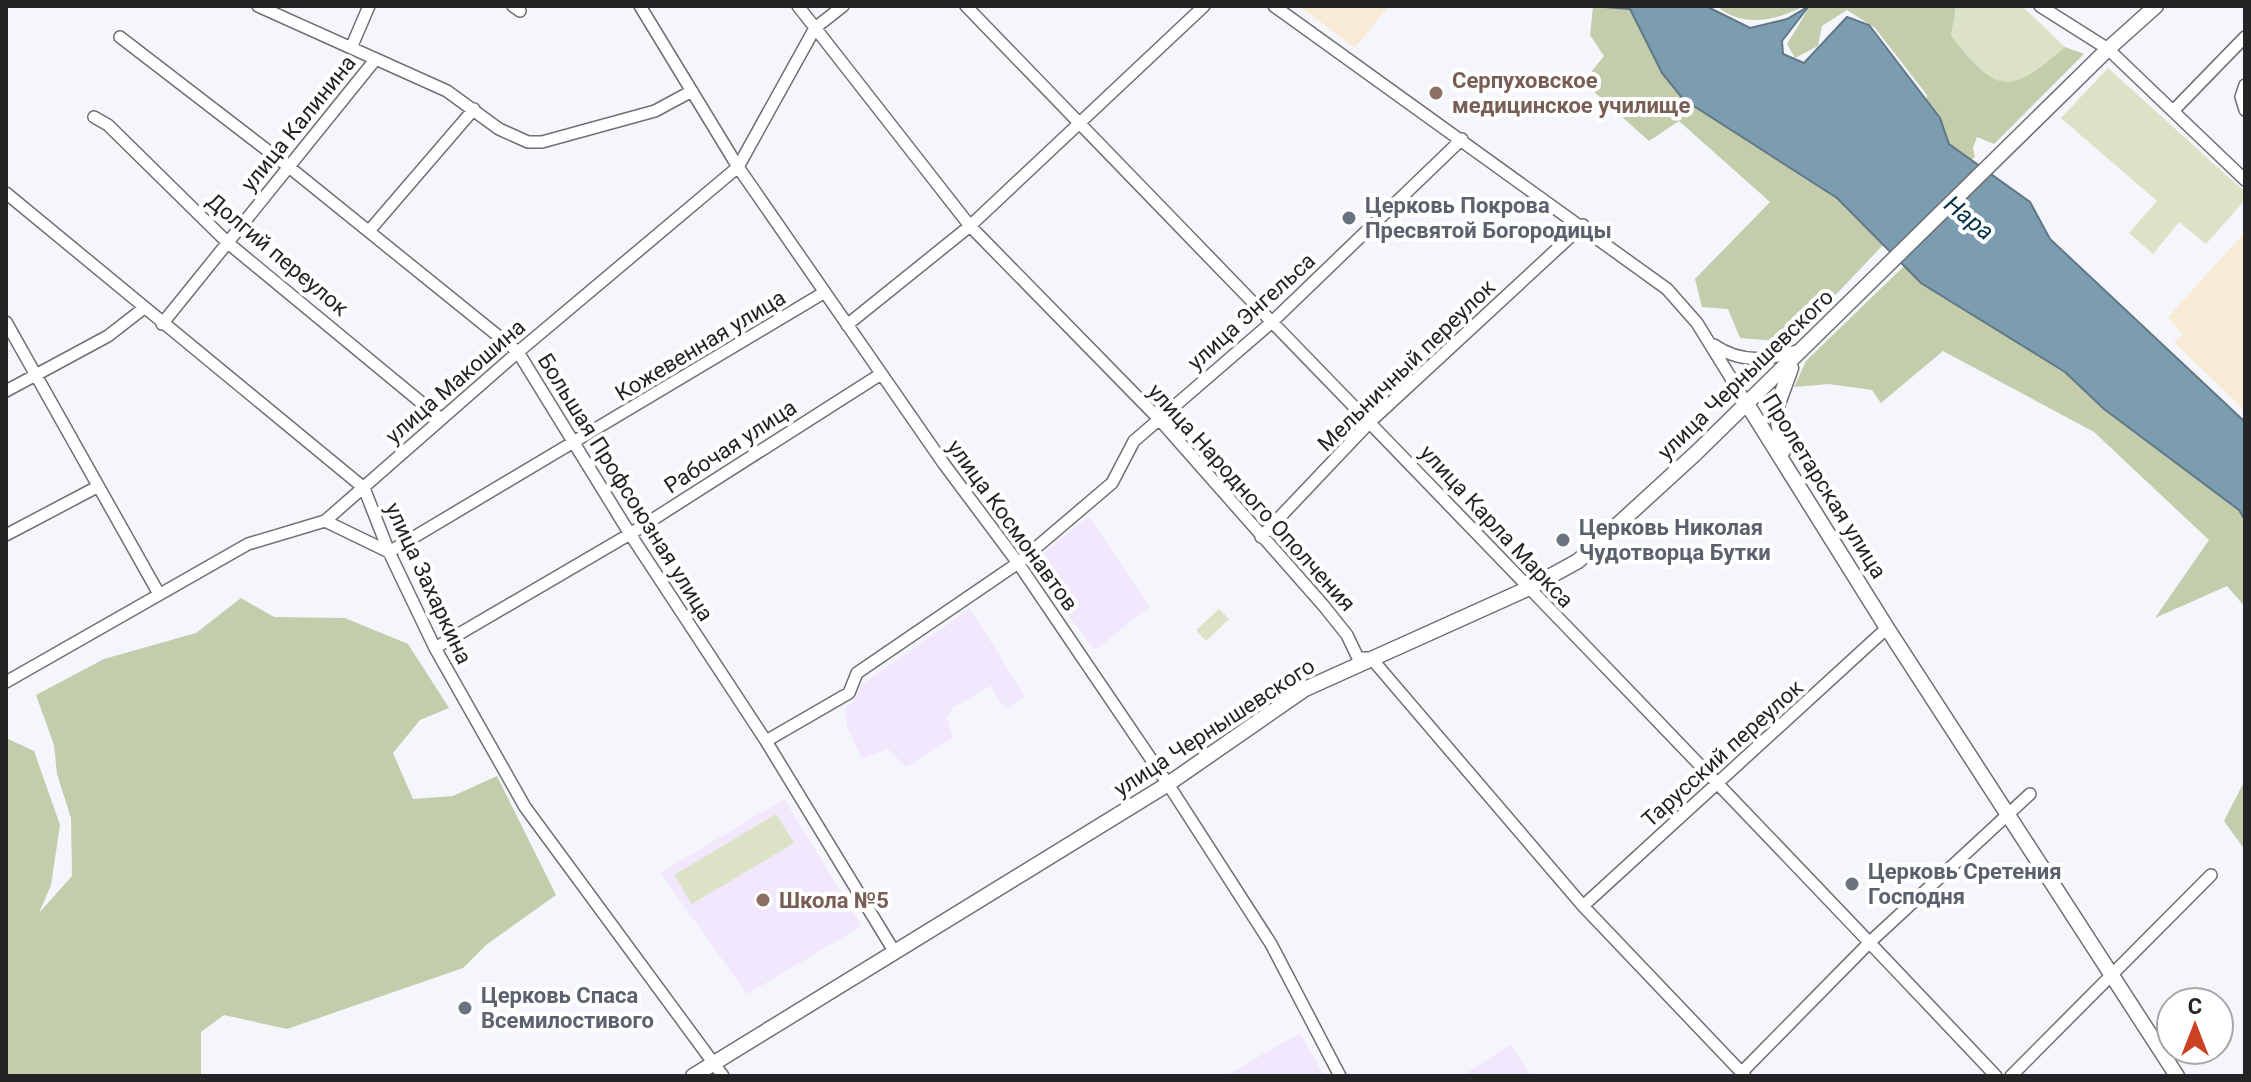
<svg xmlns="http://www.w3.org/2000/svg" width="2251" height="1082" font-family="Roboto,sans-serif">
	<rect width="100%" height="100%" fill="#f4f6fb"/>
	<path fill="#f7ebd6" d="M 1299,6 L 1389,6 L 1355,48 Z
		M 2245,232 L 2245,411 L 2174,342 L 2182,334 L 2168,317 Z"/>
	<path fill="#f1e8fd" d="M 1089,516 L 1150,606 L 1095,650 L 1028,565 Z
		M 970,608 L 1025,697 L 1005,709 L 991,686 L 952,708 L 947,718 L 953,738 L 906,767 L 888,749 L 862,759 L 847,727 L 845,709 L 857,696 L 861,685 Z
		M 784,799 L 862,926 L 747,994 L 660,873 Z
		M 1300,1033 L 1324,1076 L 1225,1076 Z
		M 1511,1044 L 1530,1076 L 1462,1076 Z"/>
	<path fill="#dbe2c6" d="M 1956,6 L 2022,6 L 2065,47 C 2008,96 1998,94 1951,36 Z
		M 2108,68 L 2245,192 L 2245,200 L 2206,244 L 2179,222 L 2153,254 L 2129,233 L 2157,201 L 2061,118 Z
		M 1219,609 L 1229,619 L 1206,641 L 1196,630 Z
		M 776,814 L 794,843 L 692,904 L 674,875 Z"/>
	<path fill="#c3ccab" d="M 1717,6 L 1804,6 C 1776,21 1742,28 1717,6 Z
		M 1810,6 L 1956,6 L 1951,36 C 1998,94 2008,96 2065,47 L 2084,54 L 1994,144 L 1977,137 L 1973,148 L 1975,157 L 1955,175 L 1925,124 L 1927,95 L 1875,28 L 1847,10 L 1822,26 L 1818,46 L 1795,58 L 1787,44 Z
		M 1593,7 L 1630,8 L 1662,73 L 1683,99 L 1837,198 L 1883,245 L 1791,342 L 1740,338 L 1728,309 L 1702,307 L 1695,279 L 1770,202 L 1679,121 L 1649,141 L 1583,82 L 1604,56 L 1590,35 Z
		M 1904,266 L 1921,283 L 2065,372 L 2104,409 L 2239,510 L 2245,520 L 2245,607 L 2227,586 L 2155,618 L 2209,540 L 2094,432 L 1943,351 L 1881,403 L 1872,390 L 1829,384 L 1794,387 L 1806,361 Z
		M 241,598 L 274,617 L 345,618 L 408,644 L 449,708 L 420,720 L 393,753 L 413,799 L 453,796 L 497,776 L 556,895 L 486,945 L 463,968 L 287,1029 L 224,1015 L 201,1032 L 201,1076 L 6,1076 L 6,738 L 34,751 L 60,825 L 51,885 L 39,913 L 72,876 L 71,818 L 57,774 L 54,745 L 36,695 L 104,659 L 196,633 Z
		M 2245,780 L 2245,850 L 2224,821 Z"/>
	<path fill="#7c9caf" stroke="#627886" stroke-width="2" d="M 1592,6 L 1706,6 L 1750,28 L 1787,19 L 1809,6 L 1782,41 L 1783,54 L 1804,63 L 1847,17 L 1869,25 L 1940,118 L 1949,144 L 2030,202 L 2050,239 L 2245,422 L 2245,520 L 2239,510 L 2104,409 L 2065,372 L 1921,283 L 1837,198 L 1683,99 L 1662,73 L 1630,9 Z"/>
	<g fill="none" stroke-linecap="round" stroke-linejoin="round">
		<defs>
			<path id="minor" d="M 258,6 L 447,91 L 499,129 L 528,142 L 542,142 L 655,111 L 692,91
				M 513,6 L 520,11
				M 640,6 L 738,167 L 944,464 L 1018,563 L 1168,784 L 1271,944 L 1340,1076
				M 798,6 L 970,226 L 1159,419 L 1323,605 L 1347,635 L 1358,658 L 1371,658 L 1583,906 L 1745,1076
				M 966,6 C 1310,362 1656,716 1996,1076
				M 1274,6 L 1667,289 L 1697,323 L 1747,404
				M 2040,6 L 2108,49 L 2245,180
				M 120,37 L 289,167 L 518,352 L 630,534 L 766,741 L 894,951
				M 351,48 L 369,6
				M 2245,85 L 2241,97 L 2245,110
				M 2173,111 L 2245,37
				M 94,117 L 108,125 L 228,243 L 440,418
				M 6,193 L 364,488 L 389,552 L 435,648 L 525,807 L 723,1076
				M 369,231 L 474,109
				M 6,322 L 159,594
				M 162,324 L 375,60
				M 847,325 L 970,226 L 1204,6
				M 1714,345 C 1741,364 1770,360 1800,350
				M 6,391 L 108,336 L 144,308
				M 325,521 L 389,552 L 825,292
				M 6,535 L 97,487
				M 1261,537 L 1371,421 L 1583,225
				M 435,648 L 630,534 L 881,374
				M 6,682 L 248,544 L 325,521 L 518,352 L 738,167 L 815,28 L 843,6
				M 766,741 L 849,693 L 857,673 L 1018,563 L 1112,483 L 1134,441 L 1272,322 L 1462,139
				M 1583,906 L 1887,628
				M 1741,1073 L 1870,942 L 2030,794
				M 2011,1076 L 2211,875"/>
			<path id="major" d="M 1747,404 L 1887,628 L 2177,1076
				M 1783,451 L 1776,409 L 1791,368
				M 693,1076 L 1168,784 L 1305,689 L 1527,589 L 1578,561 L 1696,453 L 2108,49 L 2156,6"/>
		</defs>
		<use href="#minor" stroke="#6e7074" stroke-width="14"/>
		<use href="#major" stroke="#6e7074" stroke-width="17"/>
		<use href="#minor" stroke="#fff" stroke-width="11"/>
		<use href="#major" stroke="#fff" stroke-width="14"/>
	</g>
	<g fill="#8d6e63" stroke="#fff" stroke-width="3">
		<circle cx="1436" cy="93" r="8"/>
		<circle cx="763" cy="900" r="8"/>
	</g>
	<g fill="#6b7280" stroke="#fff" stroke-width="3">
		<circle cx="1349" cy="218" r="8"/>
		<circle cx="1563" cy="540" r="8"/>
		<circle cx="1852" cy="884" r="8"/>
		<circle cx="465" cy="1008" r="8"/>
	</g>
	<g text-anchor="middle" stroke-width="8" stroke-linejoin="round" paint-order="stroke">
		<g font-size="22" font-weight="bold" fill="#785e54" stroke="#fff" text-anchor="start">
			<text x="1452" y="88">Серпуховское<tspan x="1452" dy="25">медицинское училище</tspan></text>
			<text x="779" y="908">Школа №5</text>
		</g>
		<g font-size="22" fill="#242426" stroke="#fff">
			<text transform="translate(298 123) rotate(-51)" y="8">улица Калинина</text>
			<text transform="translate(278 254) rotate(40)" y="8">Долгий переулок</text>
			<text transform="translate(1251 311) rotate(-42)" y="8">улица Энгельса</text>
			<text transform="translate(700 345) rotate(-31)" y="8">Кожевенная улица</text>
			<text transform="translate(1406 365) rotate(-44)" y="8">Мельничный переулок</text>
			<text transform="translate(1745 374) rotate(-44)" y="8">улица Чернышевского</text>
			<text transform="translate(455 381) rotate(-41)" y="8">улица Макошина</text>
			<text transform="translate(730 446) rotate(-33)" y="8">Рабочая улица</text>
			<text transform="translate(1825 486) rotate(58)" y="8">Пролетарская улица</text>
			<text transform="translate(626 487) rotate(58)" y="8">Большая Профсоюзная улица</text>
			<text transform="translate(1252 497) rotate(48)" y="8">улица Народного Ополчения</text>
			<text transform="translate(1013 525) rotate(54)" y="8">улица Космонавтов</text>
			<text transform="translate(1497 526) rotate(47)" y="8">улица Карла Маркса</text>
			<text transform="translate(429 583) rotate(65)" y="8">улица Захаркина</text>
			<text transform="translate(1214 727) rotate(-33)" y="8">улица Чернышевского</text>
			<text transform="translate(1722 753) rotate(-42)" y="8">Тарусский переулок</text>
		</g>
		<g font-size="22" font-weight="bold" fill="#5b616d" stroke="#fff" text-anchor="start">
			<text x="1365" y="213">Церковь Покрова<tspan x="1365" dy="25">Пресвятой Богородицы</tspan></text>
			<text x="1579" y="535">Церковь Николая<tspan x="1579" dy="25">Чудотворца Бутки</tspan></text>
			<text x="1868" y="879">Церковь Сретения<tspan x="1868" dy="25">Господня</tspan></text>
			<text x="481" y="1003">Церковь Спаса<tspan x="481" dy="25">Всемилостивого</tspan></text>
		</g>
		<g font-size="24" font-style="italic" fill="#023046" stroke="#fff">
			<text transform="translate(1969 218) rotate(38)" y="8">Нара</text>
		</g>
	</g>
	<rect width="2251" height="1082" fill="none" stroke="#242426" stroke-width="16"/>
	<g transform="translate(2195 1026)"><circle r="38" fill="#ffffff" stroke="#a7a7a8" stroke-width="2"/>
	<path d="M0-6L14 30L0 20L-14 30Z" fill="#cb4121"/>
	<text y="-12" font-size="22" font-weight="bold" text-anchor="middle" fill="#242426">С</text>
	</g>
</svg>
